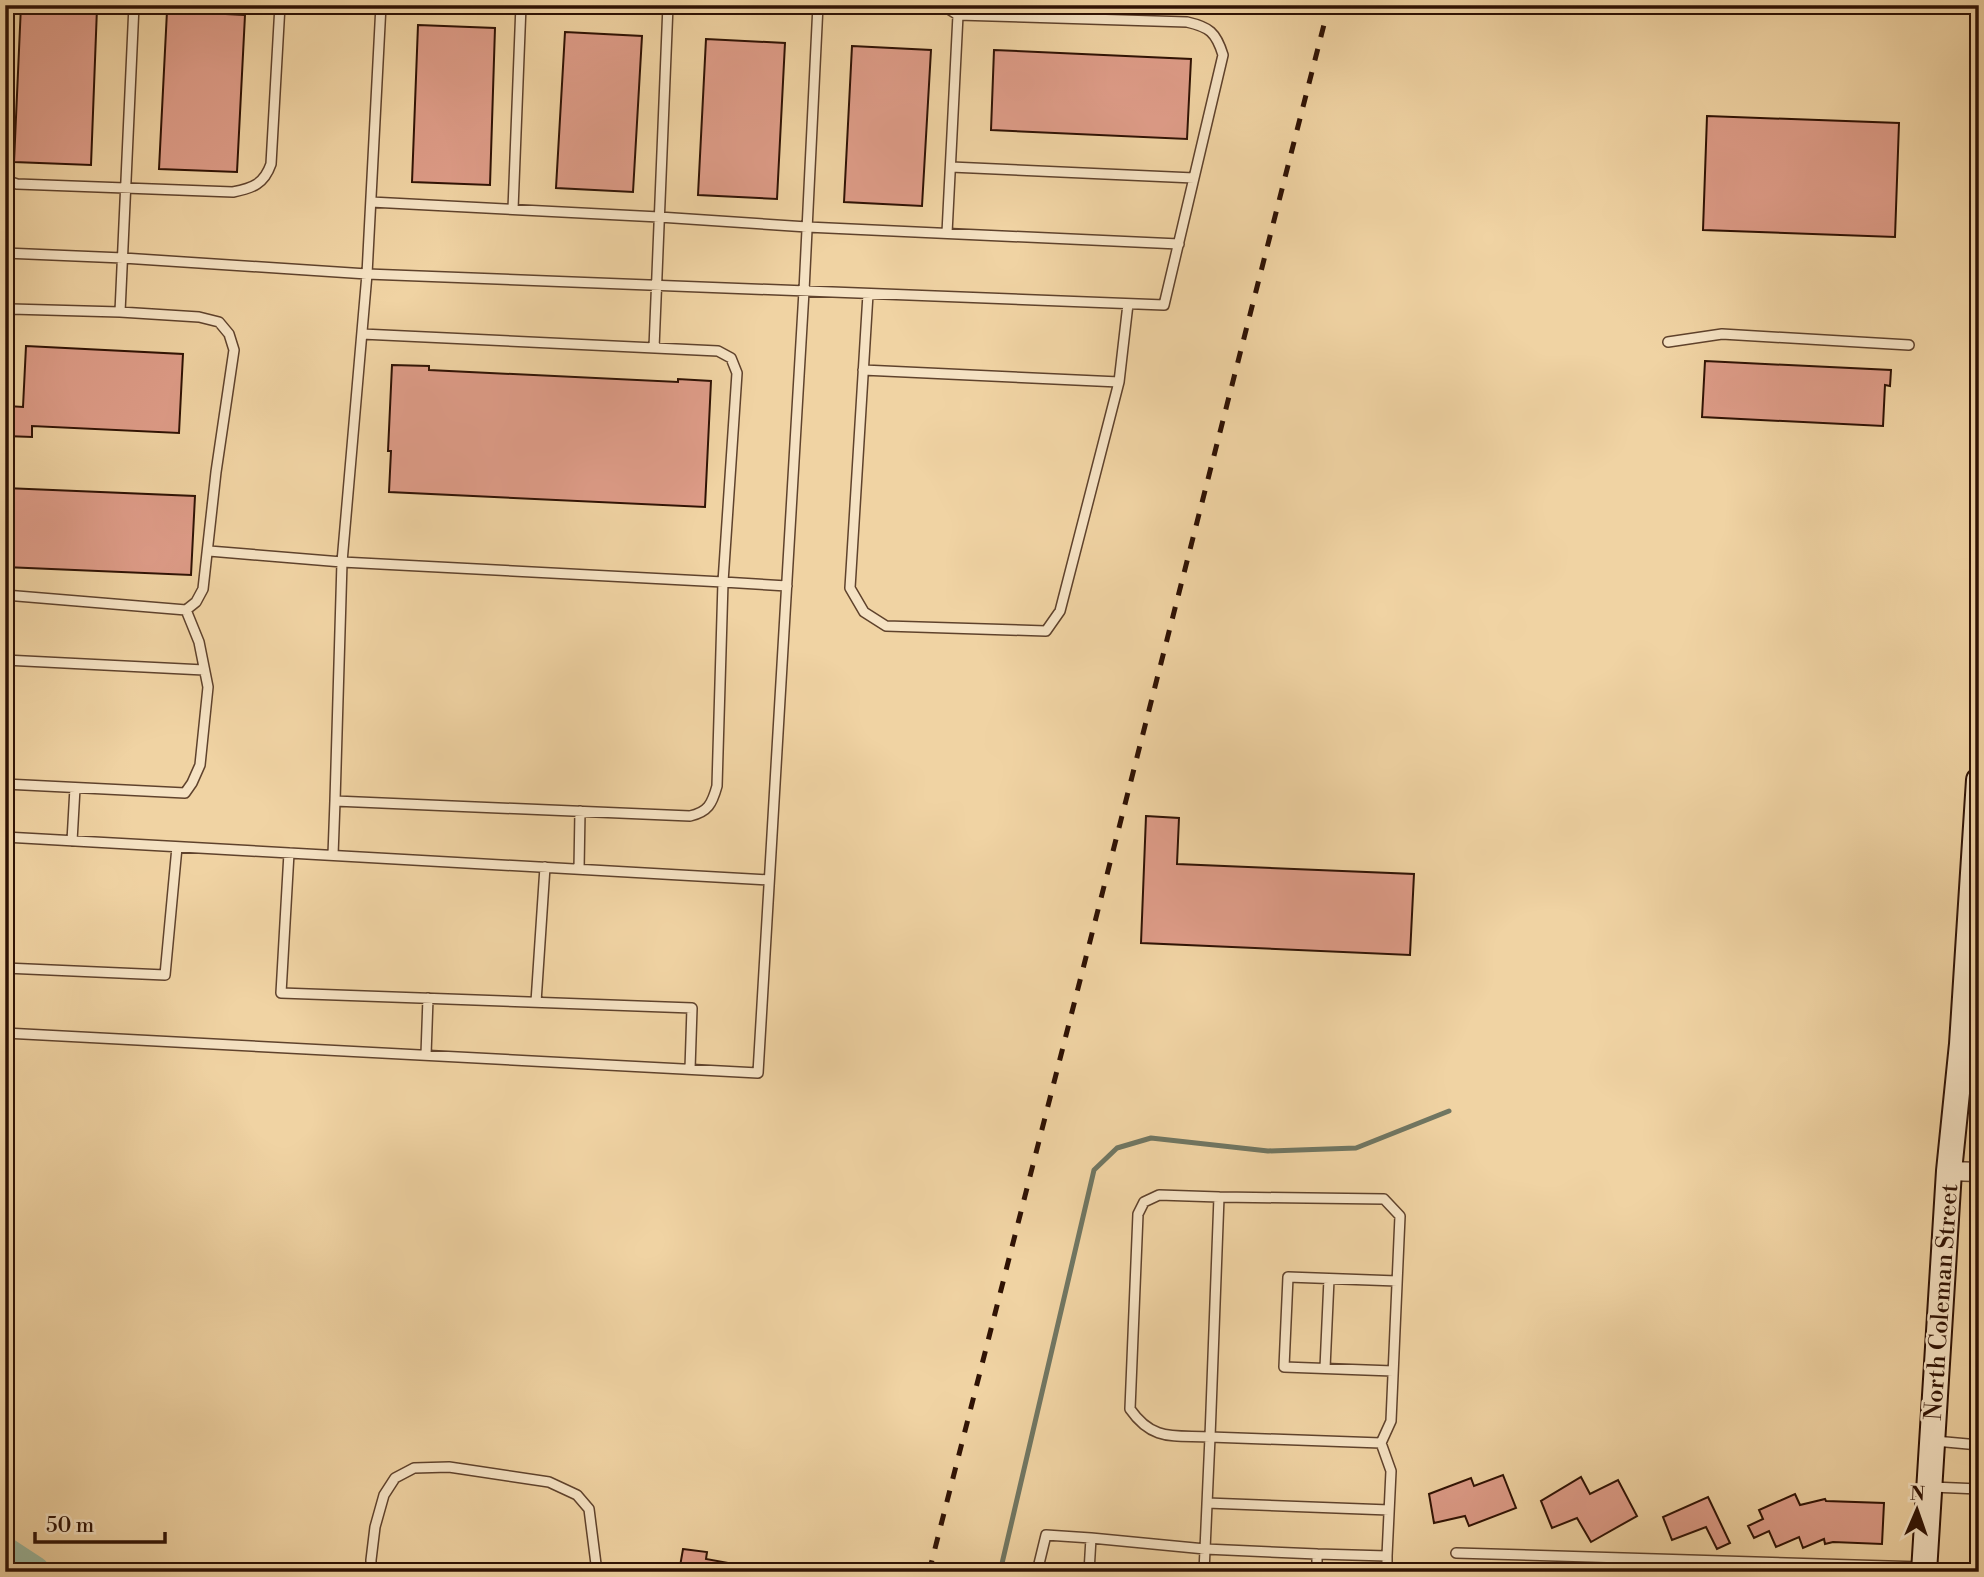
<svg xmlns="http://www.w3.org/2000/svg" width="1984" height="1577" font-family="'Libre Bodoni',serif">
	<rect width="100%" height="100%" fill="#f0d3a3"/>
	<filter id="stains"><feTurbulence type="fractalNoise" baseFrequency=".00286" numOctaves="4"/><feColorMatrix values="0 0 0 0 .2 0 0 0 0 .09 0 0 0 0 .02 0 0 0 .5 -.17"/></filter>
	<radialGradient id="worn" r=".72"><stop offset=".6" stop-color="#630" stop-opacity="0"/><stop offset="1" stop-color="#630" stop-opacity=".3"/></radialGradient>
	<g fill="none" stroke-linecap="round" stroke-linejoin="round">
		<path stroke="#707662" stroke-width="5" d="M 1000,1572 L 1094,1170 L 1117,1148 L 1151,1138 L 1268,1151 L 1356,1148 L 1449,1111"/>
		<path stroke="#9bb9a0" stroke-width="32" d="M 5,1553 L 34,1572"/>
	</g>
	<path fill="#de9c88" stroke="#2f1204" stroke-width="2" d="M 21,5 L 97,8 L 91,165 L 14,162 Z
		M 167,11 L 245,15 L 237,172 L 159,169 Z
		M 418,25 L 495,28 L 490,185 L 412,182 Z
		M 565,32 L 642,36 L 633,192 L 556,188 Z
		M 706,39 L 785,43 L 777,199 L 698,195 Z
		M 852,46 L 931,50 L 922,206 L 844,202 Z
		M 994,50 L 1191,59 L 1187,139 L 991,130 Z
		M 1707,116 L 1899,123 L 1895,237 L 1703,230 Z
		M 26,346 L 183,354 L 179,433 L 32,426 L 32,437 L 6,436 L 8,406 L 23,407 Z
		M 1705,361 L 1891,370 L 1890,386 L 1885,385 L 1883,426 L 1702,417 Z
		M 392,365 L 429,366 L 429,370 L 678,382 L 678,379 L 711,381 L 705,507 L 389,492 L 391,451 L 388,451 Z
		M 5,488 L 195,496 L 191,575 L 5,567 Z
		M 1146,816 L 1179,818 L 1177,864 L 1414,874 L 1410,955 L 1141,943 Z
		M 1503,1475 L 1516,1508 L 1469,1526 L 1465,1516 L 1434,1523 L 1429,1494 L 1471,1478 L 1474,1486 Z
		M 1581,1477 L 1590,1494 L 1618,1480 L 1637,1516 L 1591,1542 L 1577,1518 L 1552,1528 L 1541,1501 Z
		M 1795,1494 L 1800,1505 L 1825,1499 L 1826,1501 L 1884,1503 L 1882,1544 L 1833,1542 L 1825,1544 L 1824,1539 L 1803,1548 L 1799,1537 L 1776,1547 L 1769,1531 L 1754,1538 L 1748,1526 L 1763,1519 L 1759,1510 Z
		M 1708,1497 L 1730,1543 L 1717,1549 L 1706,1527 L 1672,1540 L 1663,1517 Z
		M 683,1549 L 707,1552 L 706,1559 L 734,1564 L 733,1572 L 679,1572 Z"/>
	<g fill="none" stroke-linecap="round" stroke-linejoin="round">
		<defs>
			<path id="lane" d="M 951,167 L 1194,178
				M 5,180 L 17,184 L 233,192 C 253,188 264,184 271,164 L 280,5
				M 371,202 L 659,217 L 807,227 L 1179,244
				M 513,209 L 521,5
				M 947,233 L 958,15
				M 5,253 L 123,258 L 367,274 L 1164,305 L 1223,55 C 1216,32 1209,27 1187,22 L 958,15 L 942,5
				M 868,294 L 850,588 L 864,612 L 886,626 L 1046,631 L 1060,611 L 1119,382 L 1128,304
				M 5,312 L 11,309 L 120,312 L 199,317 L 219,322 L 229,334 L 234,350 L 216,472 L 203,589 L 196,602 L 186,610 L 5,595
				M 120,312 L 134,5
				M 1668,342 L 1722,334 L 1909,345
				M 654,348 L 668,5
				M 863,370 L 1119,382
				M 209,551 L 342,562 L 367,274 L 381,5
				M 5,660 L 204,670
				M 5,784 L 185,793 L 192,783 L 200,765 L 208,687 L 199,642 L 186,610
				M 335,801 L 342,562 L 723,582 L 737,373 L 731,358 L 718,351 L 362,334
				M 5,837 L 769,880
				M 72,841 L 75,788
				M 289,853 L 281,993 L 692,1008 L 690,1069
				M 333,855 L 335,801 L 690,816 C 708,812 712,804 717,786 L 723,582 L 787,586
				M 579,869 L 580,811
				M 5,968 L 165,975 L 177,847
				M 536,1002 L 545,867
				M 5,1029 L 9,968
				M 5,1033 L 758,1073 L 804,291 L 818,5
				M 426,1055 L 428,998
				M 1325,1368 L 1329,1279
				M 1393,1371 L 1284,1367 L 1288,1277 L 1397,1281
				M 1935,1441 L 1979,1445
				M 1381,1443 L 1391,1471 L 1387,1556
				M 1932,1487 L 1979,1489
				M 1207,1503 L 1389,1510
				M 1091,1538 L 1205,1549 L 1317,1554
				M 1456,1553 L 1922,1567
				M 371,1572 L 371,1560 L 375,1527 L 384,1495 L 395,1478 L 414,1468 L 449,1467 L 549,1482 L 577,1495 L 589,1509 L 597,1572
				M 1037,1572 L 1046,1535 L 1091,1538 L 1089,1572
				M 1204,1572 L 1210,1437 L 1381,1443 L 1391,1421 L 1400,1216 L 1384,1199 L 1219,1197 L 1210,1437 C 1174,1435 1153,1442 1130,1409 L 1138,1214 L 1144,1202 L 1159,1195 L 1219,1197
				M 1317,1572 L 1317,1554 L 1387,1556 L 1387,1572"/>
			<path id="street" d="M 1949,1171 L 1979,1172"/>
			<path id="secondary" d="M 1924,1572 L 1949,1171 L 1962,1044 L 1979,780"/>
		</defs>
		<use href="#lane" stroke="#5f422c" stroke-width="12"/>
		<use href="#street" stroke="#5f422c" stroke-width="21"/>
		<use href="#secondary" stroke="#2f1204" stroke-width="28"/>
		<use href="#lane" stroke="#f5e2c3" stroke-width="9"/>
		<use href="#street" stroke="#f5e2c3" stroke-width="18"/>
		<use href="#secondary" stroke="#f5e2c3" stroke-width="24"/>
		<path stroke="#2f1204" stroke-width="5" stroke-dasharray="12 12" stroke-linecap="butt" d="M 929,1572 L 1329,5"/>
	</g>
	<g text-anchor="middle" stroke-width="5" stroke-linejoin="round" paint-order="stroke">
		<g font-size="24" fill="#2f1204" stroke="#f5e2c3">
			<text transform="translate(1941 1302) rotate(-86)" y="8">North Coleman Street</text>
		</g>
	</g>
	<rect width="1984" height="1577" fill="none" stroke="#f0d3a3" stroke-width="28"/>
	<rect x="7" y="7" width="1970" height="1563" fill="none" stroke="#2f1204" stroke-width="3.5"/>
	<rect x="14" y="14" width="1956" height="1549" fill="none" stroke="#2f1204" stroke-width="2"/>
	<g transform="translate(1917 1510) rotate(2)" stroke="#f5e2c3" stroke-width="5" paint-order="stroke">
	<path d="M0-5L12 26L0 18L-12 26Z" fill="#2f1204"/>
	<text y="-10" font-size="19" font-weight="bold" text-anchor="middle" fill="#2f1204">N</text>
	</g>
	<path d="M35 1532v10h130v-10" fill="none" stroke="#2f1204" stroke-width="3.5"/>
	<text x="46" y="1532" font-size="21" fill="#2f1204" stroke="#f5e2c3" stroke-width="5" paint-order="stroke">50 m</text>
	<rect width="100%" height="100%" filter="url(#stains)"/>
	<rect width="100%" height="100%" fill="url(#worn)"/>
</svg>
